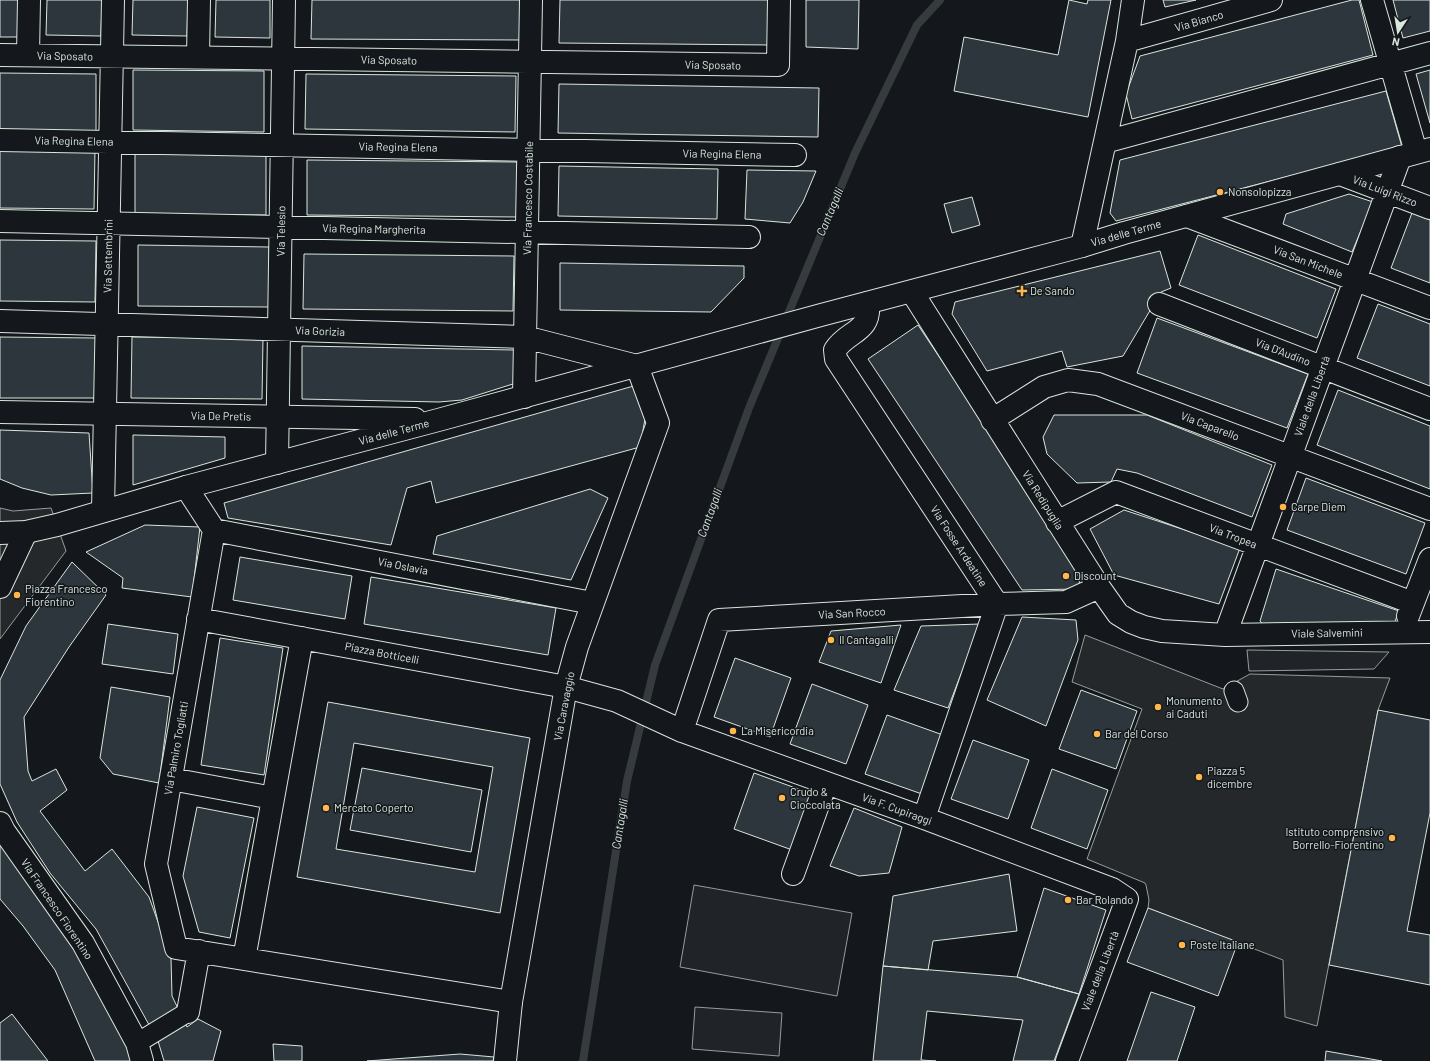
<svg xmlns="http://www.w3.org/2000/svg" width="1430" height="1061" font-family="Barlow,sans-serif">
	<rect width="100%" height="100%" fill="#14181c"/>
	<path fill="#202428" stroke="#939e99" d="M 1247,650 L 1389,652 L 1374,669 L 1249,671 Z
		M 694,885 L 852,913 L 837,996 L 680,967 Z
		M 695,1007 L 782,1013 L 779,1056 L 692,1049 Z"/>
	<path fill="#24282b" stroke="#939e99" d="M 0,508 L 13,511 L 51,508 L 66,551 L 0,639 Z
		M 1085,635 L 1223,689 L 1250,674 L 1390,678 L 1378,710 L 1317,1026 L 1285,1017 L 1283,960 L 1148,908 L 1149,900 L 1146,885 L 1145,883 L 1087,859 L 1142,709 L 1072,682 Z"/>
	<g fill="none" stroke-linecap="round" stroke-linejoin="round">
		<path stroke="#363b3e" stroke-width="8" d="M 583,1061 L 627,781 L 655,665 L 749,408 L 855,153 L 917,25 L 940,0"/>
	</g>
	<path fill="#2c363c" stroke="#d8e6dc" fill-rule="evenodd" d="M 0,0 L 20,0 L 19,37 L 0,37 Z
		M 47,0 L 102,0 L 101,36 L 46,35 Z
		M 133,0 L 188,0 L 187,36 L 132,35 Z
		M 216,0 L 270,0 L 270,38 L 215,37 Z
		M 312,0 L 522,0 L 522,40 L 311,39 Z
		M 560,0 L 770,0 L 770,45 L 559,43 Z
		M 806,0 L 859,0 L 858,49 L 806,47 Z
		M 1069,0 L 1087,4 L 1088,0 L 1111,0 L 1088,117 L 954,91 L 964,37 L 1058,55 Z
		M 1163,0 L 1196,0 L 1165,7 Z
		M 1352,0 L 1359,0 L 1373,55 L 1132,119 L 1126,94 L 1140,56 Z
		M 1393,0 L 1430,0 L 1430,31 L 1403,38 Z
		M 133,70 L 264,71 L 264,132 L 133,130 Z
		M 1430,70 L 1430,123 L 1416,74 Z
		M 0,73 L 96,74 L 96,135 L 0,134 Z
		M 306,74 L 516,76 L 515,132 L 305,129 Z
		M 559,84 L 819,88 L 818,137 L 558,133 Z
		M 1386,91 L 1402,147 L 1116,221 L 1110,213 L 1120,160 Z
		M 0,147 L 95,148 L 94,209 L 0,208 Z
		M 135,153 L 266,154 L 266,215 L 135,214 Z
		M 307,160 L 517,162 L 517,217 L 307,215 Z
		M 559,166 L 718,169 L 717,219 L 558,216 Z
		M 747,170 L 816,171 L 803,202 L 790,223 L 745,219 Z
		M 1349,194 L 1373,202 L 1352,252 L 1283,224 L 1286,214 Z
		M 972,197 L 980,225 L 952,233 L 944,204 Z
		M 1412,213 L 1430,220 L 1430,283 L 1391,268 Z
		M 1198,235 L 1336,289 L 1317,338 L 1179,285 Z
		M 0,240 L 96,241 L 95,302 L 0,301 Z
		M 138,245 L 269,247 L 269,307 L 138,306 Z
		M 1160,251 L 1171,288 L 1161,292 L 1123,356 L 1067,367 L 1062,351 L 987,371 L 952,314 L 955,302 Z
		M 304,254 L 514,256 L 513,311 L 303,309 Z
		M 560,263 L 744,266 L 744,278 L 711,312 L 560,310 Z
		M 1378,304 L 1430,324 L 1430,386 L 1357,358 Z
		M 1157,318 L 1308,374 L 1287,428 L 1137,373 Z
		M 918,325 L 1080,568 L 1079,589 L 1022,590 L 868,359 Z
		M 0,337 L 96,338 L 96,398 L 0,398 Z
		M 132,337 L 263,338 L 262,399 L 131,398 Z
		M 302,346 L 515,350 L 516,383 L 462,400 L 439,402 L 302,399 Z
		M 637,385 L 645,419 L 640,447 L 436,503 L 431,481 L 407,488 L 391,545 L 228,518 L 224,503 Z
		M 1338,390 L 1430,426 L 1430,489 L 1317,445 Z
		M 1054,415 L 1147,415 L 1272,465 L 1252,517 L 1137,473 L 1117,469 L 1111,482 L 1077,483 L 1047,454 L 1043,437 Z
		M 0,430 L 89,433 L 93,493 L 51,495 L 22,488 L 0,479 Z
		M 133,435 L 225,437 L 225,458 L 133,485 Z
		M 1306,478 L 1425,523 L 1406,574 L 1287,530 Z
		M 590,489 L 608,498 L 571,580 L 433,554 L 437,536 Z
		M 1124,510 L 1240,548 L 1219,604 L 1114,575 L 1090,529 Z
		M 145,525 L 200,527 L 192,597 L 122,588 L 123,578 L 86,552 Z
		M 240,557 L 352,576 L 345,619 L 233,600 Z
		M 72,562 L 106,595 L 69,647 L 24,717 L 28,771 L 32,781 L 56,769 L 67,790 L 40,811 L 85,871 L 112,849 L 149,897 L 171,958 L 172,996 L 187,1027 L 198,1019 L 221,1031 L 213,1061 L 164,1061 L 158,1041 L 96,929 L 50,873 L 17,822 L 0,784 L 0,680 L 26,626 Z
		M 1276,569 L 1399,611 L 1394,624 L 1264,625 L 1260,621 Z
		M 371,577 L 556,608 L 548,655 L 364,624 Z
		M 1022,617 L 1076,620 L 1078,640 L 1046,726 L 987,700 Z
		M 108,624 L 178,634 L 173,674 L 102,664 Z
		M 980,624 L 948,708 L 894,690 L 921,626 Z
		M 901,625 L 881,683 L 819,662 L 831,631 Z
		M 220,638 L 283,648 L 264,775 L 201,765 Z
		M 735,658 L 791,678 L 770,737 L 714,717 Z
		M 812,684 L 868,705 L 846,764 L 790,744 Z
		M 111,687 L 170,697 L 159,783 L 113,774 L 100,758 Z
		M 1081,690 L 1137,711 L 1116,769 L 1059,749 Z
		M 328,702 L 530,738 L 500,913 L 297,877 ZM 354,743 L 493,767 L 475,872 L 336,849 Z
		M 1378,710 L 1430,720 L 1430,813 L 1407,931 L 1430,935 L 1430,985 L 1329,965 Z
		M 887,715 L 943,735 L 922,794 L 865,774 Z
		M 973,740 L 1029,760 L 1008,819 L 951,799 Z
		M 362,768 L 482,790 L 471,852 L 350,830 Z
		M 1052,769 L 1108,790 L 1087,849 L 1031,828 Z
		M 754,773 L 815,795 L 795,851 L 734,829 Z
		M 197,807 L 254,818 L 230,938 L 199,932 L 183,876 Z
		M 854,808 L 902,827 L 889,873 L 859,876 L 830,866 Z
		M 0,840 L 80,948 L 134,1061 L 95,1061 L 55,970 L 23,926 L 0,899 Z
		M 1009,874 L 1017,931 L 933,941 L 928,970 L 883,966 L 893,896 Z
		M 1044,888 L 1106,910 L 1079,994 L 1017,977 Z
		M 1148,908 L 1238,942 L 1218,996 L 1127,962 Z
		M 883,966 L 1017,977 L 1079,994 L 1054,1061 L 1013,1061 L 1023,1020 L 927,1011 L 921,1060 L 936,1061 L 873,1061 Z
		M 1151,992 L 1195,1007 L 1177,1061 L 1127,1061 Z
		M 12,1014 L 48,1061 L 0,1061 L 0,1023 Z
		M 273,1044 L 302,1046 L 302,1061 L 274,1061 Z
		M 1326,1051 L 1382,1061 L 1325,1061 Z
		M 460,1054 L 494,1057 L 493,1061 L 367,1061 Z"/>
	<g fill="none" stroke-linecap="round" stroke-linejoin="round">
		<defs>
			<path id="pedestrian" d="M 1234,691 L 1238,702
				M 137,1043 L 188,1012"/>
			<path id="minor" d="M 1372,0 L 1416,152
				M 1127,41 L 1271,0
				M 0,55 L 778,65 L 779,0
				M 28,55 L 29,0
				M 198,57 L 199,0
				M 0,140 L 795,155
				M 1105,142 L 1430,53
				M 1340,174 L 1430,208
				M 1187,216 L 1430,308
				M 0,221 L 749,237
				M 1082,246 L 1127,41 L 1133,0
				M 912,292 L 1099,587 L 1118,614 L 1131,622 L 1144,627 L 1162,631 L 1225,635 L 1430,632
				M 868,303 C 871,333 848,330 835,350 L 836,359 L 997,604 L 924,818
				M 1159,304 L 1430,409
				M 0,321 L 525,337 L 637,366
				M 524,397 L 531,0
				M 992,420 L 1044,387 L 1068,380 L 1098,384 L 1430,509
				M 277,463 L 284,0
				M 186,487 L 214,530 L 156,864 L 176,948 L 511,1002
				M 103,511 L 113,0
				M 1057,522 L 1116,492 L 1413,603
				M 214,530 L 592,603
				M 0,587 L 26,532
				M 1408,616 L 1430,559
				M 198,619 L 566,687 L 617,701 L 682,731 L 924,818 L 1112,889 L 1127,899 L 1067,1061
				M 1225,635 L 1400,157
				M 682,731 L 719,620 L 997,604 L 1066,602 L 1099,587
				M 171,779 L 273,798
				M 0,823 L 4,831 L 83,943 L 137,1043 L 142,1061
				M 793,874 L 826,783
				M 244,959 L 302,638
				M 188,1012 L 199,951"/>
			<path id="secondary" d="M 0,412 L 415,419
				M 0,533 L 26,532 L 57,525 L 186,487 L 442,419 L 821,315 L 1082,246 L 1124,233 L 1430,149
				M 505,1061 L 511,1002 L 566,687 L 577,647 L 658,423 L 637,366"/>
		</defs>
		<use href="#pedestrian" stroke="#d8e6dc" stroke-width="21"/>
		<use href="#minor" stroke="#d8e6dc" stroke-width="24"/>
		<use href="#secondary" stroke="#d8e6dc" stroke-width="24"/>
		<use href="#pedestrian" stroke="#14181c" stroke-width="19"/>
		<use href="#minor" stroke="#14181c" stroke-width="22"/>
		<use href="#secondary" stroke="#14181c" stroke-width="22"/>
	</g>
	<g fill="#ffb74d" stroke="#14181c" stroke-width="1.5">
		<circle cx="1220" cy="192" r="4"/>
		<path d="M1020 285h4v4h4v4h-4v4h-4v-4h-4v-4h4z"/>
		<circle cx="1283" cy="507" r="4"/>
		<circle cx="1066" cy="576" r="4"/>
		<circle cx="17" cy="595" r="4"/>
		<circle cx="831" cy="640" r="4"/>
		<circle cx="1158" cy="707" r="4"/>
		<circle cx="733" cy="731" r="4"/>
		<circle cx="1097" cy="734" r="4"/>
		<circle cx="1199" cy="777" r="4"/>
		<circle cx="782" cy="798" r="4"/>
		<circle cx="326" cy="808" r="4"/>
		<circle cx="1392" cy="838" r="4"/>
		<circle cx="1068" cy="900" r="4"/>
		<circle cx="1182" cy="945" r="4"/>
	</g>
	<g text-anchor="middle" stroke-width="3" stroke-linejoin="round" paint-order="stroke">
		<g font-size="11" fill="#d8e6dc" stroke="#14181c">
			<text transform="translate(1199 21) rotate(-16)" y="4">Via Bianco</text>
			<text transform="translate(65 56) rotate(1)" y="4">Via Sposato</text>
			<text transform="translate(389 60) rotate(1)" y="4">Via Sposato</text>
			<text transform="translate(713 65) rotate(1)" y="4">Via Sposato</text>
			<text transform="translate(74 141) rotate(1)" y="4">Via Regina Elena</text>
			<text transform="translate(398 147) rotate(1)" y="4">Via Regina Elena</text>
			<text transform="translate(722 154) rotate(1)" y="4">Via Regina Elena</text>
			<text transform="translate(1385 191) rotate(21)" y="4">Via Luigi Rizzo</text>
			<text transform="translate(528 198) rotate(-89)" y="4">Via Francesco Costabile</text>
			<text transform="translate(374 229) rotate(1)" y="4">Via Regina Margherita</text>
			<text transform="translate(281 231) rotate(-89)" y="4">Via Telesio</text>
			<text transform="translate(1126 233) rotate(-16)" y="4">Via delle Terme</text>
			<text transform="translate(108 256) rotate(-89)" y="4">Via Settembrini</text>
			<text transform="translate(1308 262) rotate(21)" y="4">Via San Michele</text>
			<text transform="translate(320 331) rotate(2)" y="4">Via Gorizia</text>
			<text transform="translate(1283 352) rotate(21)" y="4">Via D'Audino</text>
			<text transform="translate(1312 396) rotate(-70)" y="4">Viale della Libertà</text>
			<text transform="translate(221 416) rotate(1)" y="4">Via De Pretis</text>
			<text transform="translate(1210 426) rotate(21)" y="4">Via Caparello</text>
			<text transform="translate(394 432) rotate(-15)" y="4">Via delle Terme</text>
			<text transform="translate(1043 500) rotate(58)" y="4">Via Redipuglia</text>
			<text transform="translate(1233 536) rotate(21)" y="4">Via Tropea</text>
			<text transform="translate(959 546) rotate(57)" y="4">Via Fosse Ardeatine</text>
			<text transform="translate(403 566) rotate(11)" y="4">Via Oslavia</text>
			<text transform="translate(852 613) rotate(-3)" y="4">Via San Rocco</text>
			<text transform="translate(1327 633) rotate(-1)" y="4">Viale Salvemini</text>
			<text transform="translate(382 653) rotate(11)" y="4">Piazza Botticelli</text>
			<text transform="translate(564 706) rotate(-79)" y="4">Via Caravaggio</text>
			<text transform="translate(176 748) rotate(-80)" y="4">Via Palmiro Togliatti</text>
			<text transform="translate(897 809) rotate(20)" y="4">Via F. Cupiraggi</text>
			<text transform="translate(57 909) rotate(56)" y="4">Via Francesco Fiorentino</text>
			<text transform="translate(1100 971) rotate(-69)" y="4">Viale della Libertà</text>
		</g>
		<g font-size="11" fill="#d8e6dc" stroke="#14181c" text-anchor="start">
			<text x="1228" y="196">Nonsolopizza</text>
			<text x="1030" y="295">De Sando</text>
			<text x="1291" y="511">Carpe Diem</text>
			<text x="1074" y="580">Discount</text>
			<text x="25" y="593">Piazza Francesco<tspan x="25" dy="13">Fiorentino</tspan></text>
			<text x="839" y="644">Il Cantagalli</text>
			<text x="1166" y="705">Monumento<tspan x="1166" dy="13">ai Caduti</tspan></text>
			<text x="741" y="735">La Misericordia</text>
			<text x="1105" y="738">Bar del Corso</text>
			<text x="1207" y="775">Piazza 5<tspan x="1207" dy="13">dicembre</tspan></text>
			<text x="790" y="796">Crudo &amp;<tspan x="790" dy="13">Cioccolata</tspan></text>
			<text x="334" y="812">Mercato Coperto</text>
			<text x="1384" y="836" text-anchor="end">Istituto comprensivo<tspan x="1384" dy="13">Borrello-Fiorentino</tspan></text>
			<text x="1076" y="904">Bar Rolando</text>
			<text x="1190" y="949">Poste Italiane</text>
		</g>
		<g font-size="12" font-style="italic" fill="#d8e6dc" stroke="#14181c">
			<text transform="translate(830 212) rotate(-67)" y="4">Cantagalli</text>
			<text transform="translate(710 513) rotate(-70)" y="4">Cantagalli</text>
			<text transform="translate(620 824) rotate(-81)" y="4">Cantagalli</text>
		</g>
	</g>
	<g transform="translate(1398 32) rotate(192)" stroke="#14181c" stroke-width="3" paint-order="stroke">
	<path d="M0-3L7 15L0 10L-7 15Z" fill="#d8e6dc"/>
	<text y="-6" font-size="11" font-weight="bold" text-anchor="middle" fill="#d8e6dc">N</text>
	</g>
</svg>
